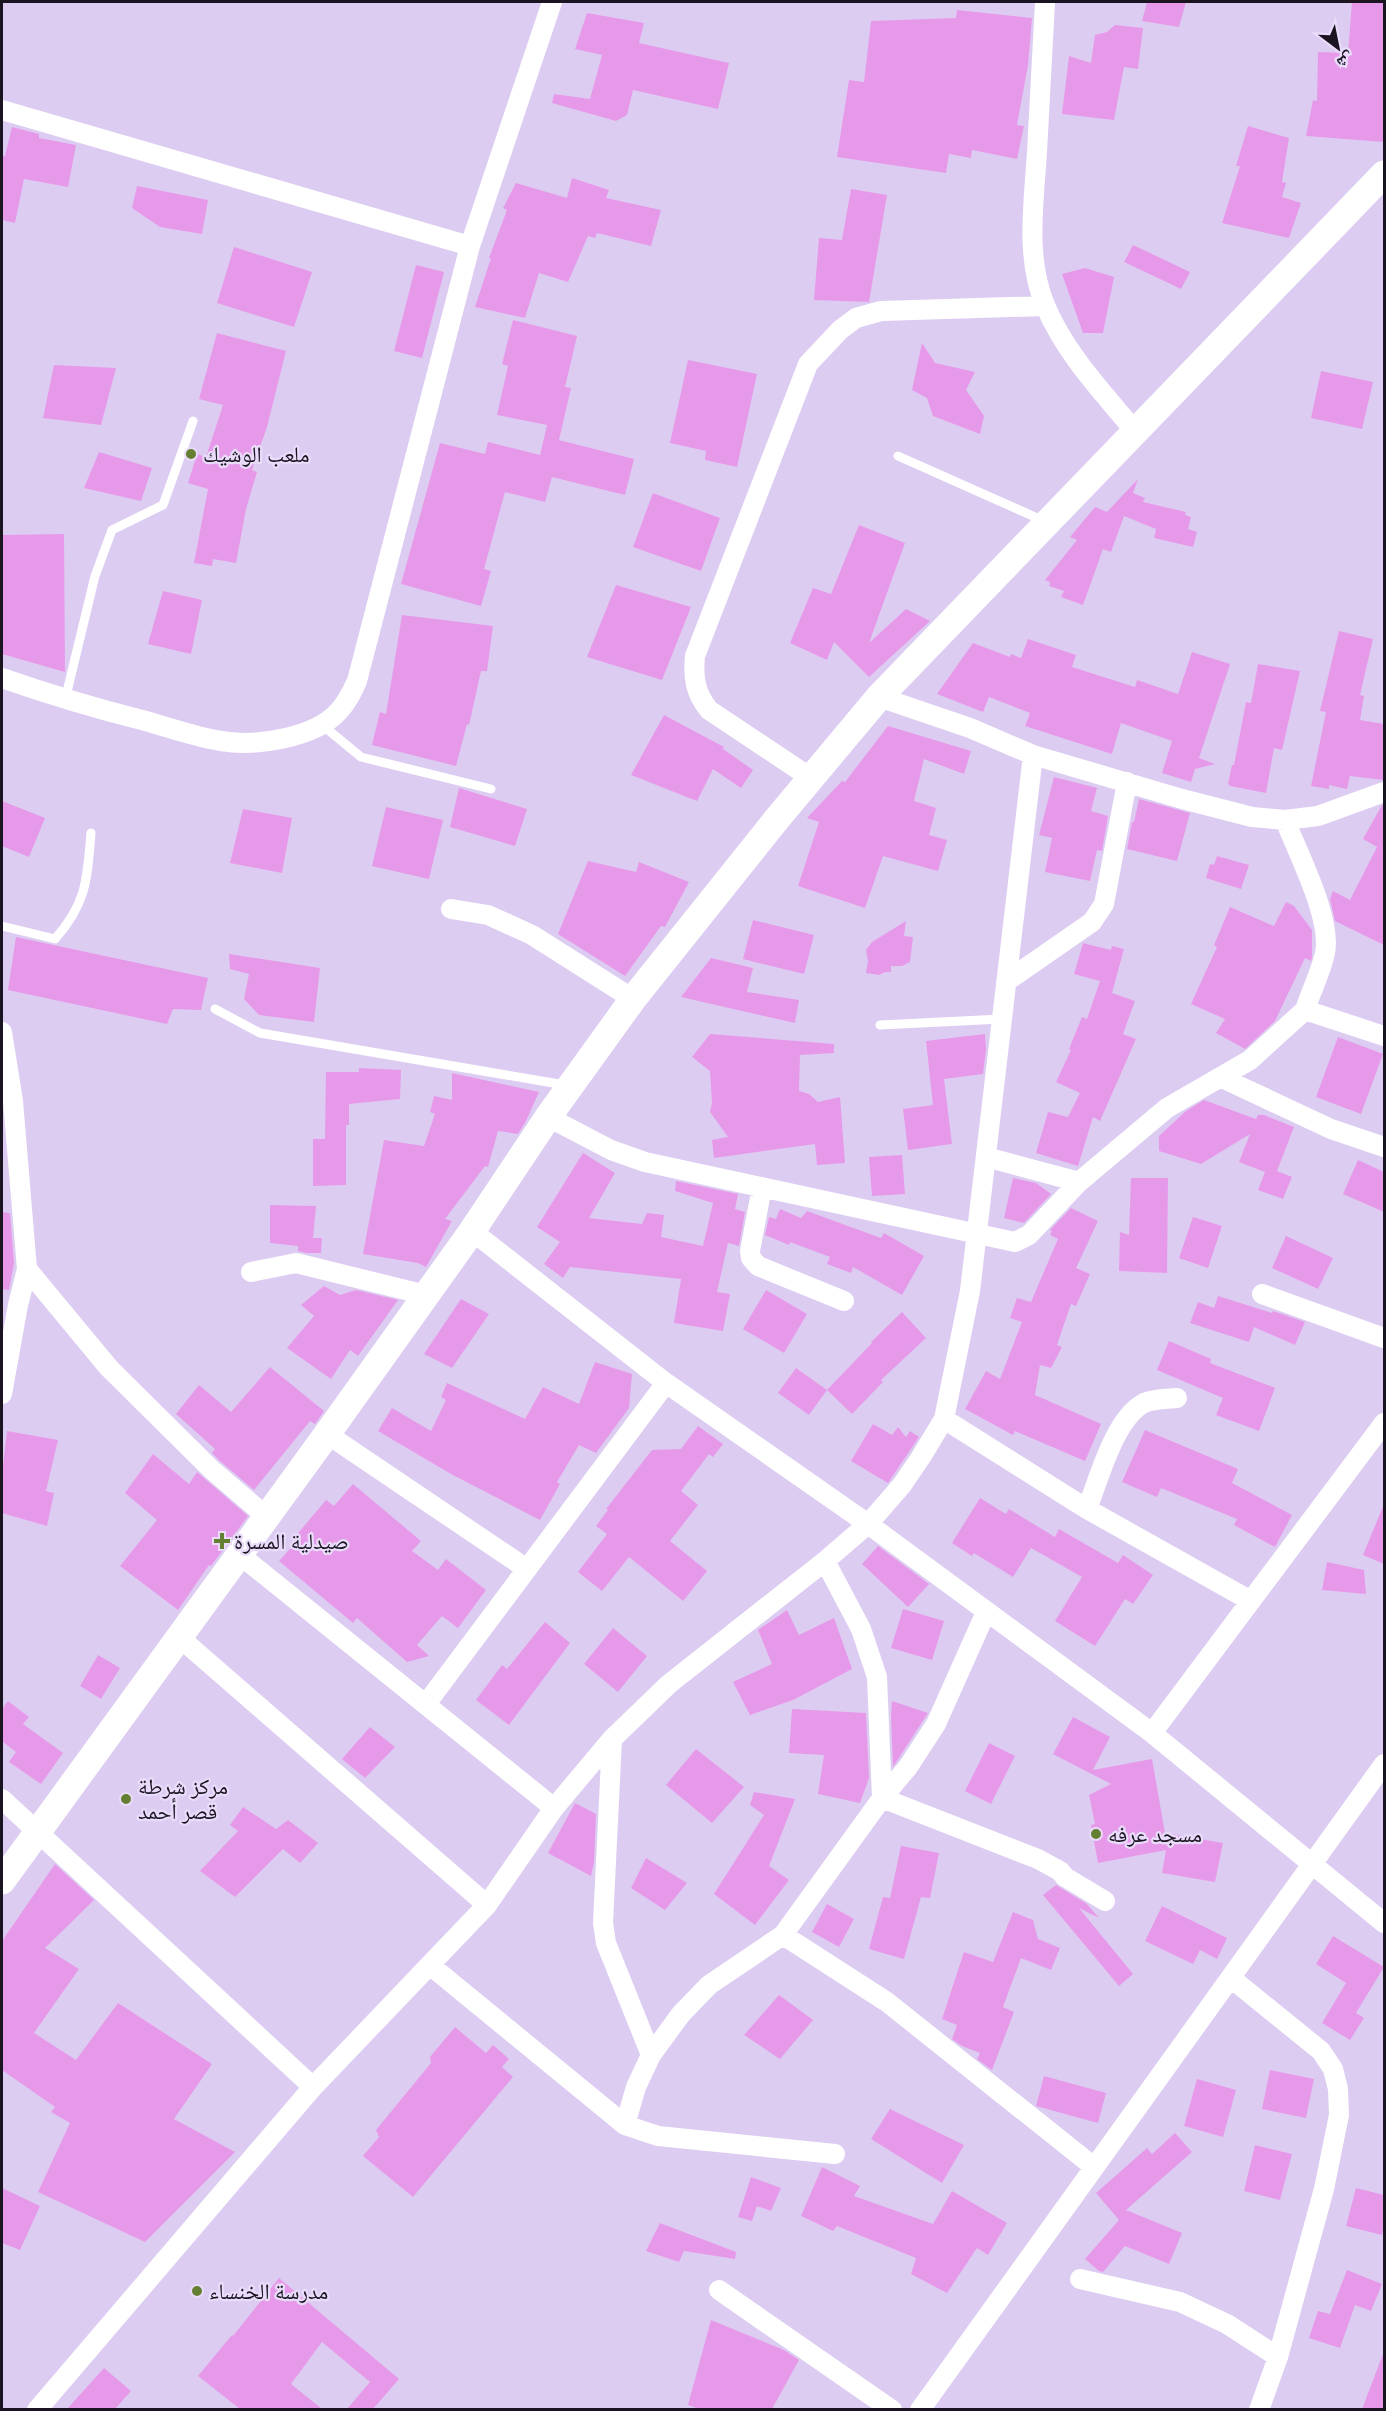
<svg xmlns="http://www.w3.org/2000/svg" width="1386" height="2411" font-family="Karla,'Noto Naskh Arabic',sans-serif">
	<rect width="100%" height="100%" fill="#ddccf2"/>
	<path fill="#e799e9" d="M 1147,2 L 1186,2 L 1179,27 L 1142,21 Z
		M 1352,2 L 1384,2 L 1384,142 L 1306,136 L 1313,100 L 1317,101 L 1318,52 L 1348,53 Z
		M 957,10 L 1032,18 L 1028,65 L 1017,125 L 1024,126 L 1017,159 L 972,150 L 971,158 L 949,154 L 946,173 L 837,157 L 849,80 L 864,82 L 871,21 L 956,18 Z
		M 587,13 L 644,23 L 639,43 L 729,63 L 718,109 L 633,90 L 627,115 L 616,121 L 552,103 L 554,94 L 590,99 L 602,55 L 575,49 Z
		M 1115,25 L 1143,28 L 1138,69 L 1124,67 L 1114,120 L 1062,114 L 1069,56 L 1091,63 L 1095,35 L 1107,32 Z
		M 1248,126 L 1289,138 L 1282,182 L 1286,183 L 1282,197 L 1301,203 L 1289,238 L 1222,223 L 1240,166 L 1236,166 Z
		M 12,127 L 39,134 L 39,138 L 76,145 L 68,187 L 24,179 L 15,223 L 2,220 L 2,156 L 5,156 Z
		M 572,178 L 609,190 L 606,198 L 661,210 L 651,246 L 597,233 L 595,238 L 588,236 L 568,282 L 539,273 L 525,318 L 475,307 L 491,258 L 489,258 L 507,210 L 503,208 L 516,183 L 567,198 Z
		M 137,186 L 208,200 L 202,234 L 160,227 L 132,208 Z
		M 851,189 L 887,195 L 869,302 L 814,300 L 819,238 L 842,240 Z
		M 1133,245 L 1190,272 L 1181,289 L 1124,262 Z
		M 234,247 L 312,272 L 294,327 L 217,303 Z
		M 416,265 L 444,272 L 422,358 L 394,351 Z
		M 1085,268 L 1114,277 L 1103,333 L 1083,333 L 1062,274 Z
		M 513,320 L 577,336 L 565,387 L 571,388 L 559,440 L 634,459 L 625,495 L 552,477 L 545,502 L 505,492 L 484,569 L 491,571 L 481,606 L 401,584 L 440,443 L 485,454 L 488,442 L 540,455 L 547,425 L 497,415 L 508,366 L 502,364 Z
		M 217,333 L 286,351 L 267,427 L 252,470 L 257,472 L 246,509 L 236,563 L 213,559 L 212,566 L 194,563 L 208,489 L 188,483 L 197,454 L 206,457 L 223,405 L 199,399 Z
		M 922,343 L 935,363 L 975,372 L 966,390 L 984,416 L 980,434 L 933,416 L 927,398 L 912,390 Z
		M 688,360 L 757,374 L 737,467 L 705,460 L 706,451 L 670,443 Z
		M 54,365 L 116,368 L 101,425 L 43,418 Z
		M 1321,371 L 1373,382 L 1362,429 L 1311,418 Z
		M 99,452 L 152,468 L 141,501 L 84,488 Z
		M 1138,479 L 1133,493 L 1145,498 L 1143,502 L 1186,512 L 1185,515 L 1191,517 L 1188,529 L 1197,532 L 1193,547 L 1154,538 L 1156,529 L 1124,516 L 1111,552 L 1103,549 L 1083,605 L 1061,597 L 1064,591 L 1049,586 L 1050,582 L 1045,580 L 1077,540 L 1070,537 L 1095,507 L 1107,512 Z
		M 653,493 L 720,518 L 701,571 L 633,547 Z
		M 859,525 L 905,543 L 869,643 L 906,609 L 930,621 L 869,677 L 834,642 L 827,660 L 790,643 L 813,588 L 831,594 Z
		M 64,534 L 65,672 L 2,654 L 2,535 Z
		M 616,585 L 691,607 L 662,680 L 587,657 Z
		M 163,591 L 202,600 L 191,654 L 148,644 Z
		M 402,615 L 493,626 L 487,671 L 481,671 L 469,725 L 467,724 L 456,766 L 372,745 L 380,712 L 386,714 Z
		M 1339,631 L 1373,639 L 1360,695 L 1364,696 L 1360,720 L 1384,724 L 1384,780 L 1350,776 L 1347,789 L 1329,785 L 1329,789 L 1311,786 L 1326,712 L 1320,711 Z
		M 1028,639 L 1076,655 L 1072,667 L 1135,687 L 1137,680 L 1178,694 L 1192,652 L 1230,664 L 1199,758 L 1215,764 L 1195,769 L 1191,782 L 1162,773 L 1172,741 L 1121,723 L 1112,754 L 1025,726 L 1030,713 L 989,697 L 983,712 L 937,694 L 973,643 L 1010,657 L 1011,654 L 1021,658 Z
		M 1258,664 L 1300,671 L 1282,750 L 1274,748 L 1266,793 L 1230,786 L 1228,784 L 1232,765 L 1234,765 L 1246,702 L 1251,703 Z
		M 664,715 L 724,747 L 723,749 L 753,770 L 741,788 L 713,769 L 697,801 L 631,775 Z
		M 888,726 L 971,751 L 964,774 L 924,759 L 914,801 L 936,808 L 929,835 L 947,840 L 938,871 L 883,856 L 865,908 L 798,886 L 819,822 L 807,818 L 842,781 L 845,782 Z
		M 1054,777 L 1097,788 L 1091,811 L 1108,816 L 1102,851 L 1097,850 L 1090,881 L 1045,872 L 1052,838 L 1039,835 Z
		M 459,788 L 527,809 L 515,846 L 450,827 Z
		M 1139,799 L 1190,813 L 1177,861 L 1127,849 L 1132,822 L 1134,822 Z
		M 2,801 L 45,818 L 29,857 L 2,846 Z
		M 1382,805 L 1384,805 L 1384,945 L 1335,921 L 1330,899 L 1333,891 L 1350,900 L 1377,847 L 1363,839 Z
		M 386,807 L 443,820 L 429,879 L 372,866 Z
		M 243,809 L 292,818 L 282,873 L 230,863 Z
		M 1217,856 L 1249,865 L 1241,889 L 1206,878 L 1210,864 L 1214,865 Z
		M 588,861 L 636,872 L 639,862 L 689,882 L 665,927 L 661,926 L 625,976 L 558,934 Z
		M 1286,902 L 1294,906 L 1312,930 L 1312,957 L 1311,961 L 1305,958 L 1275,1021 L 1245,1049 L 1216,1033 L 1225,1019 L 1191,1004 L 1217,947 L 1214,945 L 1230,907 L 1274,926 Z
		M 753,920 L 814,935 L 804,974 L 743,959 Z
		M 906,921 L 904,936 L 913,937 L 910,962 L 902,966 L 891,966 L 891,972 L 885,972 L 879,975 L 866,973 L 868,961 L 866,950 L 872,942 Z
		M 16,937 L 208,978 L 201,1010 L 173,1009 L 167,1024 L 8,990 Z
		M 1083,943 L 1111,950 L 1112,946 L 1124,949 L 1112,993 L 1135,1001 L 1123,1034 L 1136,1039 L 1100,1121 L 1093,1117 L 1078,1166 L 1036,1153 L 1048,1112 L 1068,1117 L 1080,1093 L 1056,1082 L 1071,1050 L 1069,1049 L 1082,1017 L 1087,1019 L 1100,981 L 1074,974 Z
		M 229,954 L 320,968 L 314,1022 L 259,1015 L 244,999 L 249,974 L 230,969 Z
		M 711,958 L 753,968 L 747,992 L 799,1000 L 795,1023 L 681,997 Z
		M 710,1034 L 834,1044 L 834,1053 L 800,1055 L 799,1091 L 809,1094 L 818,1102 L 840,1097 L 845,1163 L 817,1165 L 815,1144 L 714,1158 L 712,1140 L 728,1137 L 710,1112 L 712,1103 L 710,1071 L 692,1057 Z
		M 985,1034 L 986,1050 L 983,1074 L 944,1079 L 952,1144 L 908,1150 L 903,1109 L 933,1105 L 926,1041 Z
		M 1338,1037 L 1383,1054 L 1361,1114 L 1316,1097 Z
		M 359,1068 L 401,1070 L 400,1099 L 349,1104 L 349,1125 L 346,1125 L 346,1185 L 313,1186 L 313,1139 L 325,1139 L 326,1072 L 359,1072 Z
		M 452,1073 L 539,1092 L 526,1121 L 518,1134 L 498,1131 L 488,1167 L 485,1166 L 445,1219 L 452,1221 L 426,1267 L 418,1263 L 363,1254 L 384,1140 L 424,1146 L 435,1114 L 430,1112 L 434,1096 L 452,1100 Z
		M 1204,1100 L 1256,1119 L 1258,1115 L 1264,1115 L 1294,1127 L 1277,1171 L 1292,1177 L 1283,1199 L 1258,1190 L 1265,1172 L 1239,1162 L 1250,1134 L 1201,1164 L 1159,1151 L 1159,1136 L 1186,1111 Z
		M 583,1153 L 615,1173 L 589,1218 L 642,1224 L 647,1213 L 664,1215 L 661,1237 L 703,1246 L 713,1203 L 675,1191 L 676,1181 L 738,1194 L 735,1209 L 745,1212 L 739,1246 L 728,1243 L 717,1292 L 730,1294 L 723,1331 L 674,1323 L 681,1279 L 570,1267 L 563,1278 L 544,1264 L 560,1242 L 537,1227 Z
		M 902,1155 L 905,1194 L 872,1196 L 869,1157 Z
		M 1358,1160 L 1384,1172 L 1384,1212 L 1343,1194 Z
		M 1013,1178 L 1036,1183 L 1051,1194 L 1024,1223 L 1004,1218 Z
		M 1131,1178 L 1168,1178 L 1167,1273 L 1119,1271 L 1120,1232 L 1129,1235 Z
		M 270,1205 L 316,1206 L 313,1238 L 322,1238 L 321,1253 L 306,1253 L 298,1251 L 298,1246 L 270,1243 Z
		M 1071,1208 L 1098,1221 L 1076,1268 L 1090,1274 L 1076,1306 L 1071,1304 L 1057,1345 L 1062,1347 L 1051,1368 L 1040,1365 L 1035,1395 L 1101,1424 L 1085,1461 L 1015,1431 L 1013,1435 L 965,1409 L 986,1371 L 1000,1379 L 1022,1322 L 1010,1318 L 1017,1298 L 1031,1302 L 1058,1239 L 1050,1235 L 1052,1231 L 1050,1230 Z
		M 780,1209 L 801,1218 L 807,1211 L 881,1238 L 884,1233 L 924,1256 L 902,1295 L 853,1267 L 851,1273 L 827,1264 L 830,1257 L 790,1242 L 789,1245 L 765,1235 L 769,1217 L 776,1219 Z
		M 2,1212 L 10,1213 L 14,1263 L 9,1290 L 2,1289 Z
		M 1193,1217 L 1222,1226 L 1208,1268 L 1179,1258 Z
		M 1286,1236 L 1333,1258 L 1318,1289 L 1272,1268 Z
		M 324,1286 L 340,1295 L 356,1290 L 398,1300 L 358,1356 L 350,1350 L 331,1379 L 287,1348 L 314,1316 L 301,1305 Z
		M 766,1290 L 807,1314 L 784,1353 L 743,1329 Z
		M 1218,1296 L 1272,1313 L 1273,1311 L 1305,1322 L 1295,1345 L 1254,1327 L 1249,1342 L 1190,1323 L 1198,1302 L 1214,1308 Z
		M 461,1299 L 489,1314 L 452,1368 L 424,1354 Z
		M 902,1312 L 926,1338 L 881,1380 L 883,1382 L 852,1414 L 827,1390 L 872,1343 L 871,1342 Z
		M 1169,1341 L 1211,1359 L 1210,1363 L 1275,1388 L 1259,1431 L 1216,1415 L 1223,1398 L 1157,1370 Z
		M 595,1362 L 632,1374 L 629,1408 L 596,1453 L 579,1445 L 557,1482 L 560,1484 L 540,1520 L 451,1474 L 378,1431 L 392,1408 L 431,1431 L 446,1400 L 441,1397 L 447,1383 L 525,1419 L 543,1387 L 579,1404 Z
		M 270,1367 L 324,1411 L 315,1424 L 310,1421 L 254,1490 L 220,1461 L 212,1453 L 215,1449 L 176,1414 L 199,1385 L 231,1412 Z
		M 796,1368 L 827,1390 L 809,1415 L 778,1393 Z
		M 873,1424 L 892,1435 L 898,1427 L 906,1437 L 910,1431 L 919,1437 L 888,1483 L 851,1461 Z
		M 698,1426 L 723,1444 L 713,1457 L 709,1454 L 681,1491 L 698,1505 L 670,1541 L 707,1571 L 683,1601 L 629,1557 L 602,1591 L 578,1572 L 607,1534 L 596,1526 L 608,1510 L 606,1509 L 652,1450 L 681,1449 Z
		M 1145,1430 L 1238,1469 L 1232,1483 L 1292,1515 L 1275,1547 L 1234,1525 L 1237,1519 L 1161,1488 L 1157,1497 L 1122,1482 Z
		M 7,1431 L 58,1440 L 46,1491 L 54,1493 L 47,1526 L 2,1513 L 2,1474 Z
		M 153,1454 L 189,1484 L 197,1472 L 248,1516 L 211,1566 L 209,1565 L 178,1610 L 120,1566 L 157,1520 L 125,1493 Z
		M 353,1484 L 421,1541 L 412,1551 L 438,1570 L 446,1559 L 486,1590 L 458,1628 L 442,1616 L 417,1645 L 429,1656 L 407,1662 L 357,1618 L 353,1623 L 279,1561 L 298,1540 L 294,1538 L 326,1500 L 334,1506 Z
		M 980,1498 L 1006,1514 L 1009,1509 L 1055,1537 L 1059,1529 L 1118,1563 L 1123,1555 L 1153,1575 L 1133,1604 L 1125,1599 L 1095,1646 L 1055,1621 L 1082,1577 L 1031,1548 L 1013,1577 L 974,1553 L 972,1556 L 952,1543 Z
		M 1384,1504 L 1384,1564 L 1363,1555 Z
		M 878,1546 L 929,1584 L 908,1607 L 862,1564 Z
		M 1327,1562 L 1364,1570 L 1366,1594 L 1322,1590 Z
		M 903,1609 L 944,1621 L 932,1660 L 891,1648 Z
		M 787,1610 L 799,1635 L 834,1618 L 852,1669 L 793,1700 L 750,1715 L 733,1682 L 772,1664 L 758,1630 Z
		M 545,1622 L 570,1643 L 509,1725 L 476,1700 L 502,1665 L 507,1669 Z
		M 613,1628 L 647,1656 L 618,1692 L 584,1664 Z
		M 98,1655 L 120,1668 L 101,1699 L 80,1686 Z
		M 8,1701 L 29,1717 L 23,1724 L 63,1753 L 41,1784 L 9,1762 L 16,1752 L 2,1741 L 2,1709 Z
		M 892,1701 L 928,1713 L 893,1767 L 891,1715 Z
		M 792,1709 L 866,1713 L 869,1778 L 860,1803 L 818,1794 L 824,1755 L 789,1753 Z
		M 1073,1717 L 1110,1737 L 1093,1770 L 1152,1759 L 1165,1833 L 1223,1843 L 1215,1882 L 1162,1873 L 1166,1850 L 1098,1863 L 1091,1825 L 1095,1824 L 1089,1795 L 1111,1784 L 1053,1754 Z
		M 370,1727 L 395,1747 L 365,1778 L 342,1759 Z
		M 989,1743 L 1015,1756 L 991,1804 L 965,1791 Z
		M 696,1749 L 744,1787 L 712,1823 L 666,1785 Z
		M 754,1792 L 795,1799 L 769,1866 L 789,1880 L 755,1925 L 714,1894 L 764,1815 L 750,1805 Z
		M 575,1803 L 596,1814 L 594,1862 L 591,1876 L 548,1853 Z
		M 243,1807 L 276,1829 L 288,1820 L 318,1843 L 300,1863 L 283,1849 L 235,1897 L 200,1871 L 238,1831 L 230,1825 Z
		M 901,1846 L 939,1853 L 930,1898 L 921,1897 L 904,1959 L 869,1949 L 883,1897 L 890,1898 Z
		M 646,1858 L 687,1883 L 665,1910 L 631,1888 Z
		M 55,1864 L 94,1900 L 45,1948 L 79,1969 L 34,2033 L 76,2060 L 118,2003 L 212,2064 L 174,2119 L 235,2152 L 145,2242 L 38,2192 L 70,2123 L 51,2112 L 55,2107 L 2,2070 L 2,1941 Z
		M 1056,1885 L 1087,1904 L 1099,1918 L 1079,1908 L 1133,1974 L 1119,1986 L 1043,1895 Z
		M 827,1904 L 854,1919 L 839,1947 L 812,1932 Z
		M 1162,1906 L 1227,1938 L 1217,1959 L 1200,1950 L 1193,1964 L 1145,1941 Z
		M 1013,1912 L 1033,1920 L 1038,1939 L 1060,1948 L 1051,1970 L 1021,1958 L 1003,2007 L 1014,2012 L 992,2070 L 977,2059 L 980,2053 L 962,2046 L 952,2039 L 957,2025 L 942,2019 L 964,1952 L 993,1962 Z
		M 1333,1936 L 1384,1967 L 1356,2013 L 1364,2018 L 1350,2040 L 1322,2023 L 1346,1983 L 1316,1964 Z
		M 779,1995 L 813,2020 L 780,2059 L 744,2035 Z
		M 455,2027 L 486,2053 L 493,2045 L 509,2059 L 502,2067 L 513,2077 L 413,2197 L 363,2156 L 379,2137 L 376,2130 L 431,2063 L 430,2057 Z
		M 1270,2070 L 1314,2079 L 1306,2118 L 1262,2109 Z
		M 1044,2076 L 1106,2093 L 1098,2123 L 1036,2106 Z
		M 1197,2079 L 1236,2090 L 1223,2137 L 1184,2126 Z
		M 890,2109 L 964,2145 L 942,2183 L 871,2139 Z
		M 1175,2133 L 1192,2152 L 1126,2210 L 1182,2233 L 1169,2264 L 1125,2246 L 1103,2272 L 1099,2271 L 1085,2259 L 1119,2220 L 1096,2193 L 1147,2148 L 1152,2154 Z
		M 1255,2145 L 1292,2154 L 1280,2200 L 1244,2191 Z
		M 822,2167 L 860,2186 L 854,2196 L 933,2224 L 952,2191 L 1007,2223 L 988,2255 L 977,2248 L 947,2293 L 911,2274 L 916,2258 L 837,2226 L 833,2231 L 801,2216 Z
		M 751,2177 L 781,2188 L 771,2211 L 757,2206 L 752,2221 L 738,2217 Z
		M 2,2188 L 40,2206 L 20,2250 L 2,2243 Z
		M 1356,2188 L 1384,2195 L 1384,2224 L 1382,2235 L 1346,2226 Z
		M 660,2223 L 736,2252 L 735,2259 L 684,2251 L 679,2262 L 646,2251 Z
		M 1347,2270 L 1382,2284 L 1371,2311 L 1355,2305 L 1340,2348 L 1309,2338 L 1318,2311 L 1330,2314 Z
		M 279,2278 L 399,2379 L 373,2409 L 347,2409 L 370,2382 L 322,2342 L 291,2384 L 322,2409 L 240,2409 L 198,2376 L 232,2335 L 233,2336 Z
		M 711,2320 L 784,2350 L 799,2360 L 772,2409 L 699,2409 L 688,2405 Z
		M 1383,2354 L 1384,2354 L 1384,2409 L 1362,2409 Z
		M 104,2368 L 131,2391 L 115,2409 L 67,2409 Z"/>
	<g fill="none" stroke-linecap="round" stroke-linejoin="round">
		<path stroke="#fff" stroke-width="9" d="M 898,456 L 1044,521
			M 65,700 L 95,576 L 112,530 L 163,505 L 193,421
			M 321,724 L 361,757 L 491,789
			M 2,926 L 55,939 C 87,903 87,879 91,833
			M 215,1009 L 260,1033 L 565,1085
			M 880,1025 L 1002,1019"/>
		<path stroke="#fff" stroke-width="20" d="M 1045,2 C 1042,52 1040,102 1037,152 C 1034,202 1025,257 1045,305 C 1065,353 1102,392 1135,431
			M 2,110 L 470,246
			M 2,678 C 48,694 94,708 142,720 C 168,727 195,737 221,741 C 255,747 314,738 338,712 C 347,703 352,692 357,681 L 470,246 L 552,2
			M 879,697 L 970,728 L 1033,755 L 1182,799 L 1252,817 L 1285,820 L 1318,816 L 1384,792
			M 1033,755 L 970,1291 L 944,1419 L 1087,1509 L 1251,1601
			M 811,778 L 709,710 C 695,693 693,677 695,656 L 808,364 L 840,330 L 856,318 L 881,311 L 1045,306
			M 1285,820 C 1298,854 1332,918 1325,953 C 1321,972 1311,991 1305,1010
			M 451,909 L 488,915 L 532,935 L 633,999
			M 1007,981 L 1092,922 L 1104,904 L 1127,782
			M 2,1032 L 13,1101 L 27,1269 L 109,1368 L 212,1470 L 267,1517
			M 1222,1078 L 1331,1129 L 1384,1147
			M 548,1117 L 611,1150 L 645,1162 L 1015,1242 L 1029,1235 L 1079,1182 L 1167,1108 L 1250,1060 L 1305,1010 L 1384,1036
			M 986,1157 L 1079,1182
			M 762,1187 L 750,1251 L 751,1258 L 758,1266 L 844,1301
			M 472,1231 L 666,1383 L 868,1524 L 1152,1733 L 1384,1923
			M 251,1272 L 296,1263 L 426,1295
			M 1262,1294 L 1384,1338
			M 2,1394 L 18,1305 L 27,1269
			M 327,1434 L 527,1569
			M 1087,1509 C 1099,1479 1114,1419 1144,1403 C 1153,1399 1167,1399 1177,1398
			M 240,1555 L 554,1808
			M 825,1561 L 861,1629 L 877,1677 L 882,1798 L 1038,1859 L 1060,1871 L 1065,1877 L 1105,1901
			M 179,1637 L 487,1905
			M 426,1704 L 666,1383
			M 1152,1733 L 1384,1423
			M 612,1739 L 603,1923 L 606,1943 L 651,2055
			M 2,1799 L 313,2087
			M 783,1935 L 887,2002 L 1094,2167
			M 431,1966 L 625,2125 L 658,2136 L 835,2154
			M 1231,1978 L 1321,2051 L 1333,2069 L 1338,2089 L 1339,2115 L 1324,2189 L 1278,2357 L 1259,2410
			M 625,2125 L 636,2087 L 651,2055 L 681,2014 L 709,1985 L 783,1935 L 882,1798 L 908,1767 L 936,1724 L 986,1612
			M 1080,2279 L 1180,2302 L 1227,2324 L 1278,2357
			M 719,2290 L 892,2410
			M 37,2410 L 313,2087 L 487,1905 L 554,1808 L 612,1739 L 669,1684 L 825,1561 L 868,1524 L 902,1485 L 921,1457 L 944,1419
			M 920,2410 L 1384,1764"/>
		<path stroke="#fff" stroke-width="27" d="M 2,1881 L 327,1434 L 472,1231 L 548,1117 L 633,999 L 776,820 L 879,697 L 1384,174"/>
	</g>
	<g fill="#647f32" stroke="#e9dbfa" stroke-width="2">
		<circle cx="191" cy="454" r="6"/>
		<path d="M219 1532h6v6h6v6h-6v6h-6v-6h-6v-6h6z"/>
		<circle cx="126" cy="1799" r="6"/>
		<circle cx="1096" cy="1834" r="6"/>
		<circle cx="197" cy="2291" r="6"/>
	</g>
	<g text-anchor="middle" stroke-width="4.5" stroke-linejoin="round" paint-order="stroke">
		<g font-size="22" fill="#1a1421" stroke="#e9dbfa" text-anchor="start">
			<text x="203" y="462">ملعب الوشيك</text>
			<text x="234" y="1549">صيدلية المسرة</text>
			<text x="138" y="1794">مركز شرطة<tspan x="138" dy="25">قصر أحمد</tspan></text>
			<text x="1108" y="1842">مسجد عرفه</text>
			<text x="209" y="2299">مدرسة الخنساء</text>
		</g>
	</g>
	<rect width="1386" height="2411" fill="none" stroke="#1a1421" stroke-width="6"/>
	<g transform="translate(1338 48) rotate(148)" stroke="#e9dbfa" stroke-width="4.5" paint-order="stroke">
	<path d="M0-4.5L10 22L0 15L-10 22Z" fill="#1a1421"/>
	<text y="-9" font-size="16" font-weight="bold" text-anchor="middle" fill="#1a1421">ش</text>
	</g>
</svg>
